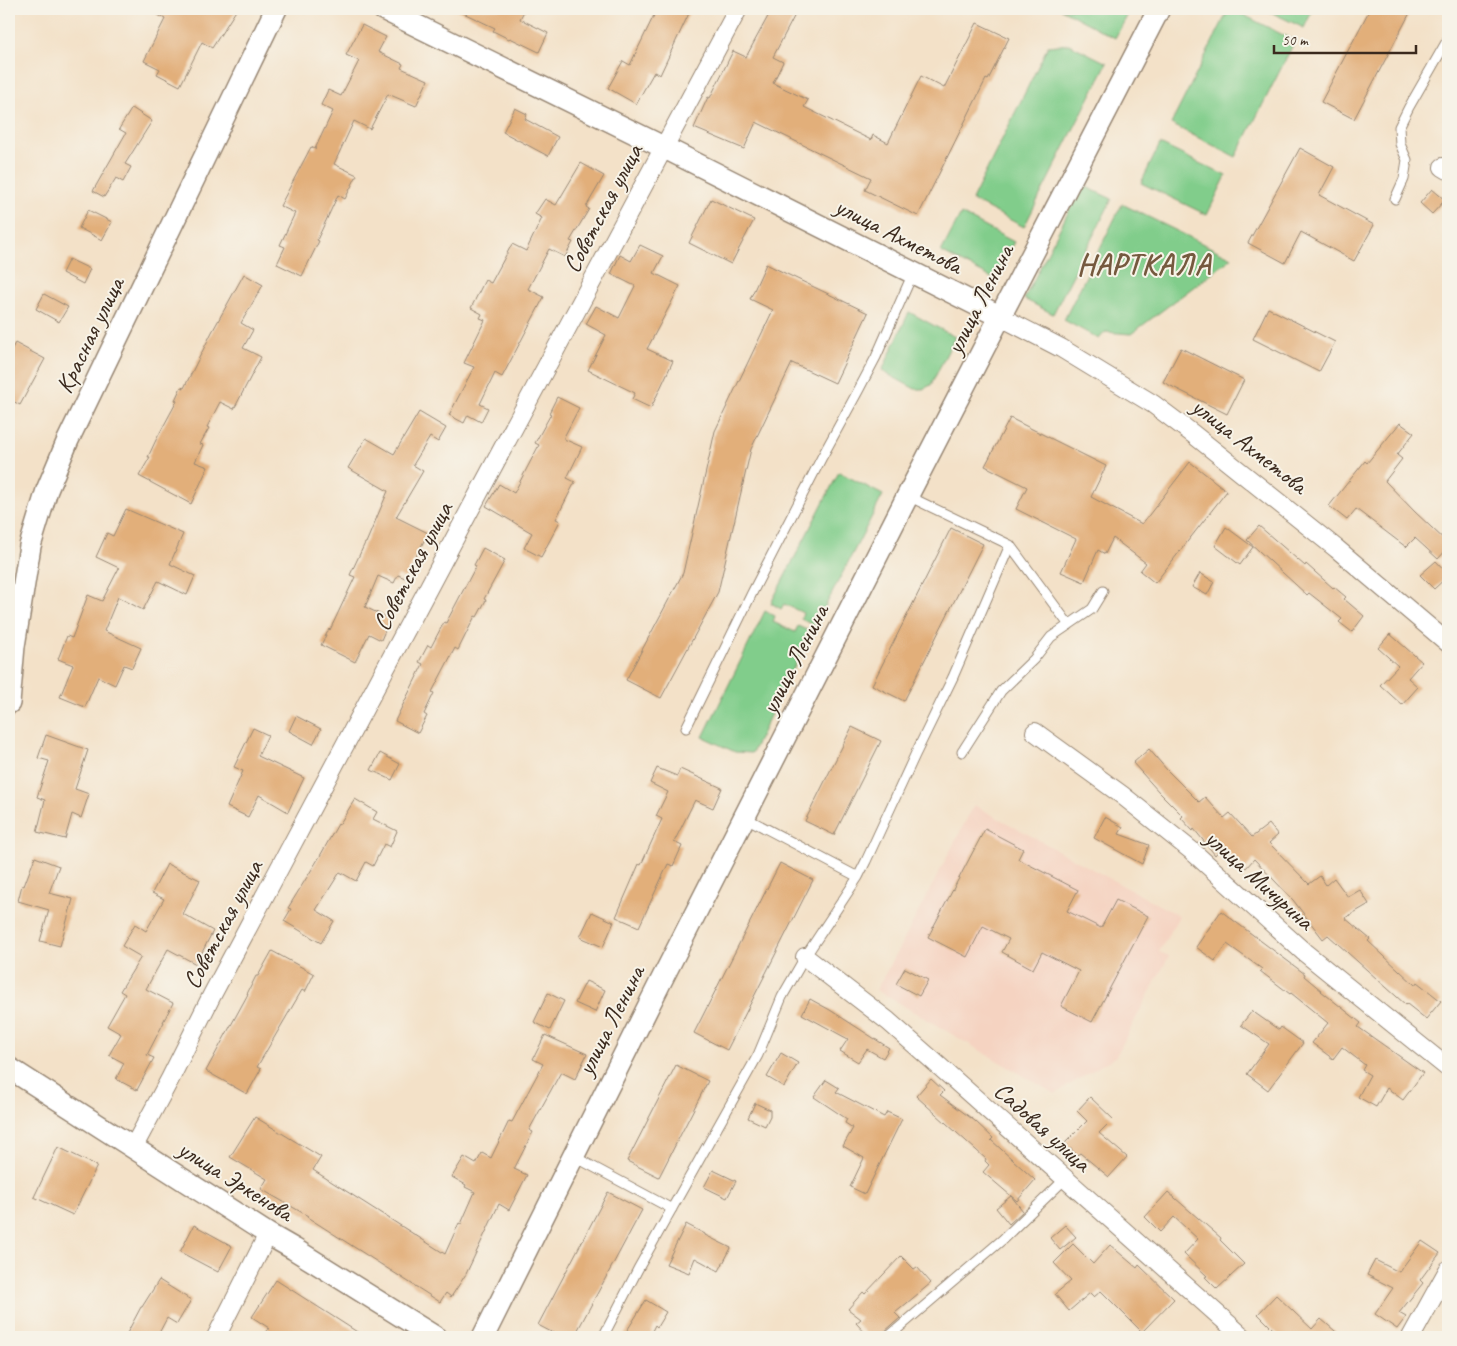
<svg xmlns="http://www.w3.org/2000/svg" width="1457" height="1346" font-family="Caveat,sans-serif">
	<rect width="100%" height="100%" fill="#f7f3e8"/>
	<filter id="ink" filterUnits="userSpaceOnUse"><feTurbulence type="fractalNoise" baseFrequency=".02" numOctaves="2"/><feDisplacementMap in="SourceGraphic" scale="10" xChannelSelector="R" yChannelSelector="G"/><feConvolveMatrix kernelMatrix="1 2 1 2 8 2 1 2 1" color-interpolation-filters="sRGB"/></filter>
	<filter id="wash" filterUnits="userSpaceOnUse"><feTurbulence type="fractalNoise" baseFrequency=".0096" numOctaves="4" result="noise"/><feDisplacementMap in="SourceGraphic" scale="20" xChannelSelector="R" yChannelSelector="G"/><feGaussianBlur stdDeviation="1.12" result="paint"/><feColorMatrix in="noise" values="0 0 0 0 0 0 0 0 0 0 0 0 0 0 0 0 0 1.4 0 .05"/><feComposite in="paint" operator="in"/></filter>
	<g filter="url(#wash)">
		<rect width="100%" height="100%" fill="#f3e1c8"/>
		<path fill="#f5d3c1" d="M 974,805 L 1179,916 L 1159,952 L 1169,956 L 1116,1056 L 1055,1094 L 876,990 L 899,949 Z"/>
		<path fill="#81cd8b" stroke="#5e7c54" d="M 1061,9 L 1131,9 L 1115,38 Z
			M 1229,9 L 1232,9 L 1295,41 L 1236,157 L 1171,124 Z
			M 1264,9 L 1313,9 L 1304,28 Z
			M 1069,44 L 1107,63 L 1024,227 L 972,200 L 1048,46 Z
			M 1160,144 L 1226,176 L 1207,215 L 1141,183 Z
			M 1082,185 L 1112,199 L 1053,314 L 1024,299 Z
			M 1122,204 L 1232,258 L 1131,334 L 1105,332 L 1099,339 L 1064,320 Z
			M 961,214 L 1014,242 L 994,279 L 941,252 Z
			M 909,312 L 955,337 L 931,385 L 923,389 L 915,389 L 882,371 Z
			M 839,472 L 883,495 L 815,626 L 801,619 L 803,613 L 784,604 L 781,609 L 771,603 Z
			M 765,611 L 775,616 L 773,622 L 795,632 L 798,626 L 811,632 L 752,753 L 735,752 L 703,737 Z"/>
		<g id="blocks">
			<path fill="#e2af7a" d="M 148,9 L 237,9 L 212,48 L 202,42 L 180,86 L 157,74 L 160,69 L 144,61 L 165,19 Z
				M 455,9 L 525,9 L 520,19 L 548,33 L 539,52 L 510,38 L 509,39 L 493,31 L 495,28 Z
				M 657,9 L 691,9 L 660,75 L 654,72 L 636,104 L 608,88 L 623,61 L 630,65 Z
				M 772,9 L 798,9 L 773,57 L 783,62 L 773,83 L 808,100 L 804,107 L 871,140 L 873,135 L 888,143 L 921,76 L 944,88 L 977,23 L 1009,38 L 988,80 L 986,79 L 918,216 L 865,190 L 871,178 L 756,122 L 744,149 L 694,128 L 708,97 L 710,98 L 733,51 L 746,57 Z
				M 1370,9 L 1412,9 L 1354,119 L 1321,102 Z
				M 362,25 L 386,37 L 378,52 L 403,64 L 401,68 L 428,80 L 416,106 L 388,94 L 370,129 L 354,121 L 334,164 L 357,175 L 345,199 L 338,195 L 317,240 L 319,241 L 302,276 L 277,264 L 285,247 L 280,245 L 295,213 L 280,206 L 311,147 L 315,149 L 333,111 L 321,105 L 328,90 L 341,96 L 359,61 L 346,55 Z
				M 132,108 L 152,121 L 125,164 L 131,167 L 123,182 L 116,178 L 104,197 L 93,191 L 126,133 L 119,129 Z
				M 515,108 L 527,114 L 525,119 L 558,137 L 548,156 L 503,132 Z
				M 1300,148 L 1334,167 L 1319,195 L 1374,225 L 1354,261 L 1301,232 L 1285,263 L 1248,243 Z
				M 581,163 L 604,176 L 586,207 L 589,209 L 570,241 L 573,242 L 565,257 L 549,249 L 528,289 L 544,297 L 502,377 L 495,373 L 480,404 L 488,408 L 481,422 L 468,415 L 464,423 L 449,415 L 474,367 L 464,363 L 485,320 L 480,318 L 482,314 L 471,308 L 485,280 L 491,283 L 512,244 L 526,251 L 542,218 L 535,214 L 545,199 L 556,205 Z
				M 1432,189 L 1445,200 L 1432,214 L 1420,203 Z
				M 711,199 L 754,220 L 731,264 L 689,243 Z
				M 88,210 L 112,222 L 102,240 L 79,228 Z
				M 640,245 L 663,256 L 654,273 L 680,286 L 647,349 L 673,361 L 651,408 L 632,399 L 635,393 L 588,370 L 606,335 L 586,324 L 596,306 L 619,318 L 635,286 L 611,274 L 620,255 L 631,261 Z
				M 69,259 L 90,269 L 83,284 L 62,273 Z
				M 766,264 L 868,313 L 835,383 L 792,363 L 751,449 L 718,592 L 661,698 L 626,680 L 683,573 L 715,431 L 773,310 L 750,299 Z
				M 244,274 L 263,285 L 241,323 L 253,330 L 243,348 L 261,357 L 234,409 L 220,402 L 207,427 L 209,428 L 200,444 L 203,445 L 195,462 L 208,467 L 191,504 L 139,476 L 150,457 L 148,457 L 156,440 L 177,401 L 175,400 L 181,387 L 184,388 L 212,332 Z
				M 44,294 L 68,307 L 59,322 L 36,309 Z
				M 1268,308 L 1335,342 L 1319,372 L 1253,339 Z
				M 15,343 L 45,359 L 20,405 L 9,399 L 9,354 Z
				M 1181,348 L 1244,380 L 1227,414 L 1163,382 Z
				M 557,397 L 579,408 L 564,437 L 564,439 L 582,447 L 567,478 L 575,482 L 556,519 L 560,521 L 541,557 L 524,548 L 532,533 L 486,506 L 499,484 L 514,493 L 539,445 L 535,443 L 551,414 L 549,413 Z
				M 419,412 L 446,428 L 438,442 L 430,437 L 413,465 L 423,471 L 396,517 L 428,533 L 405,578 L 398,575 L 394,583 L 378,576 L 365,607 L 390,619 L 381,640 L 369,634 L 355,662 L 321,645 L 329,629 L 330,630 L 355,577 L 350,575 L 365,543 L 366,543 L 388,491 L 348,468 L 366,438 L 394,454 Z
				M 1010,418 L 1106,466 L 1091,497 L 1142,524 L 1190,462 L 1227,491 L 1155,583 L 1140,571 L 1146,563 L 1113,538 L 1105,554 L 1098,550 L 1084,582 L 1061,572 L 1076,539 L 1016,509 L 1027,487 L 985,466 Z
				M 1400,423 L 1414,433 L 1397,455 L 1402,459 L 1385,481 L 1415,512 L 1448,543 L 1448,548 L 1438,559 L 1415,538 L 1406,547 L 1356,509 L 1347,520 L 1329,506 L 1365,461 L 1367,463 Z
				M 126,509 L 183,534 L 170,564 L 195,576 L 187,595 L 158,581 L 143,610 L 118,597 L 104,631 L 141,648 L 132,668 L 124,665 L 115,685 L 98,677 L 85,707 L 60,697 L 73,665 L 58,659 L 67,636 L 72,638 L 88,595 L 102,601 L 119,568 L 96,557 L 107,533 L 113,536 Z
				M 1259,526 L 1305,566 L 1306,564 L 1333,588 L 1334,587 L 1346,597 L 1344,599 L 1364,616 L 1352,632 L 1339,622 L 1342,619 L 1309,593 L 1307,595 L 1247,540 Z
				M 1226,527 L 1253,547 L 1240,565 L 1215,546 Z
				M 951,528 L 983,544 L 904,701 L 872,685 Z
				M 483,548 L 505,560 L 484,599 L 486,600 L 477,617 L 475,616 L 458,650 L 455,648 L 432,692 L 434,693 L 424,714 L 427,716 L 418,733 L 395,721 L 423,664 L 419,662 L 428,645 L 431,647 L 444,622 L 446,623 L 476,566 L 474,565 Z
				M 1436,561 L 1448,574 L 1448,576 L 1434,589 L 1420,575 Z
				M 1200,573 L 1214,582 L 1207,595 L 1192,587 Z
				M 1390,634 L 1422,662 L 1408,678 L 1418,687 L 1402,705 L 1380,685 L 1398,666 L 1378,648 Z
				M 296,716 L 321,729 L 313,744 L 289,731 Z
				M 852,727 L 881,741 L 834,835 L 805,821 Z
				M 253,728 L 268,735 L 258,756 L 304,778 L 288,812 L 259,795 L 248,817 L 227,807 L 243,771 L 234,767 Z
				M 46,735 L 88,750 L 75,789 L 89,794 L 81,818 L 72,814 L 65,839 L 37,832 L 45,800 L 37,797 L 49,761 L 38,758 Z
				M 1149,749 L 1167,770 L 1199,802 L 1205,797 L 1224,818 L 1230,813 L 1252,837 L 1269,824 L 1278,835 L 1269,843 L 1309,884 L 1320,876 L 1326,885 L 1334,878 L 1348,897 L 1360,890 L 1369,904 L 1345,918 L 1370,939 L 1368,941 L 1415,985 L 1417,982 L 1441,1001 L 1426,1019 L 1407,1004 L 1406,1005 L 1328,935 L 1323,939 L 1293,900 L 1254,859 L 1246,868 L 1222,847 L 1215,855 L 1194,829 L 1193,831 L 1181,818 L 1183,816 L 1159,792 L 1133,763 Z
				M 380,753 L 400,764 L 392,780 L 371,770 Z
				M 657,768 L 677,776 L 680,769 L 722,788 L 713,808 L 695,800 L 674,842 L 682,846 L 673,866 L 668,864 L 639,927 L 616,917 L 639,864 L 641,865 L 662,819 L 656,816 L 668,792 L 650,783 Z
				M 355,799 L 377,812 L 373,819 L 397,831 L 390,847 L 384,844 L 373,866 L 366,862 L 356,881 L 340,872 L 316,910 L 334,921 L 321,943 L 284,921 L 291,909 L 288,908 L 320,856 L 338,824 L 339,825 Z
				M 1105,817 L 1123,827 L 1119,834 L 1149,845 L 1142,864 L 1094,838 Z
				M 985,829 L 1023,849 L 1018,859 L 1078,890 L 1067,911 L 1101,928 L 1116,900 L 1148,916 L 1092,1022 L 1061,1006 L 1079,971 L 1042,952 L 1033,969 L 1002,952 L 1009,939 L 983,926 L 967,957 L 928,937 Z
				M 35,857 L 59,866 L 49,893 L 73,899 L 60,946 L 40,941 L 49,910 L 18,901 L 22,885 L 24,886 Z
				M 780,863 L 813,880 L 727,1050 L 694,1033 Z
				M 167,864 L 200,880 L 183,914 L 213,931 L 196,964 L 168,949 L 146,989 L 173,1003 L 163,1022 L 164,1022 L 147,1055 L 154,1058 L 137,1090 L 116,1079 L 124,1063 L 109,1055 L 121,1034 L 107,1026 L 125,994 L 120,991 L 141,957 L 122,946 L 135,924 L 146,931 L 164,899 L 152,893 Z
				M 1221,911 L 1305,974 L 1304,976 L 1322,991 L 1321,991 L 1361,1023 L 1358,1027 L 1423,1073 L 1403,1100 L 1387,1088 L 1376,1107 L 1358,1097 L 1370,1075 L 1362,1070 L 1365,1065 L 1342,1047 L 1333,1059 L 1312,1043 L 1328,1023 L 1291,993 L 1290,994 L 1260,971 L 1262,969 L 1227,944 L 1215,961 L 1196,947 Z
				M 592,912 L 614,922 L 603,947 L 580,937 Z
				M 272,951 L 314,974 L 305,992 L 302,990 L 257,1067 L 261,1069 L 247,1094 L 206,1071 L 248,994 L 247,994 L 256,976 L 258,976 Z
				M 905,968 L 928,980 L 919,996 L 896,984 Z
				M 586,981 L 605,990 L 595,1012 L 575,1003 Z
				M 548,993 L 564,1001 L 550,1030 L 534,1022 Z
				M 810,999 L 830,1010 L 889,1048 L 883,1058 L 867,1049 L 858,1062 L 840,1051 L 848,1039 L 802,1014 Z
				M 1252,1011 L 1279,1030 L 1281,1027 L 1303,1043 L 1268,1090 L 1247,1074 L 1269,1044 L 1241,1025 Z
				M 545,1035 L 587,1054 L 575,1079 L 561,1072 L 529,1130 L 533,1132 L 514,1169 L 527,1175 L 509,1210 L 499,1204 L 466,1274 L 451,1297 L 446,1293 L 440,1302 L 307,1217 L 308,1216 L 261,1189 L 267,1179 L 230,1157 L 255,1117 L 321,1157 L 313,1170 L 445,1254 L 459,1223 L 461,1224 L 475,1192 L 465,1187 L 466,1185 L 452,1177 L 464,1157 L 476,1164 L 482,1153 L 491,1158 L 509,1121 L 512,1122 L 543,1064 L 533,1059 Z
				M 781,1053 L 798,1063 L 784,1087 L 767,1077 Z
				M 676,1065 L 708,1081 L 659,1177 L 627,1161 Z
				M 931,1079 L 944,1091 L 940,1095 L 975,1121 L 993,1138 L 991,1140 L 1035,1180 L 1017,1201 L 983,1172 L 989,1165 L 985,1161 L 986,1159 L 916,1096 Z
				M 826,1080 L 839,1088 L 836,1092 L 884,1117 L 887,1112 L 902,1119 L 865,1194 L 850,1187 L 864,1158 L 843,1146 L 853,1128 L 845,1123 L 847,1119 L 814,1097 Z
				M 1090,1097 L 1113,1119 L 1099,1133 L 1127,1157 L 1109,1177 L 1080,1153 L 1077,1155 L 1065,1143 L 1087,1121 L 1077,1111 Z
				M 755,1103 L 770,1110 L 770,1116 L 765,1126 L 748,1118 Z
				M 58,1147 L 97,1166 L 73,1215 L 34,1197 Z
				M 713,1170 L 736,1181 L 727,1198 L 704,1187 Z
				M 608,1192 L 642,1210 L 574,1337 L 561,1337 L 538,1325 Z
				M 1168,1192 L 1221,1238 L 1220,1240 L 1244,1264 L 1217,1289 L 1205,1277 L 1207,1276 L 1184,1254 L 1198,1239 L 1174,1217 L 1160,1232 L 1145,1217 Z
				M 1011,1196 L 1023,1211 L 1009,1224 L 996,1208 Z
				M 686,1224 L 705,1234 L 705,1235 L 731,1248 L 719,1271 L 695,1258 L 689,1273 L 666,1264 Z
				M 194,1225 L 232,1246 L 218,1272 L 180,1252 Z
				M 1065,1225 L 1076,1237 L 1060,1250 L 1050,1238 Z
				M 1422,1241 L 1440,1253 L 1420,1280 L 1423,1283 L 1399,1313 L 1406,1317 L 1397,1329 L 1375,1314 L 1393,1288 L 1367,1275 L 1375,1260 L 1399,1272 Z
				M 1073,1244 L 1093,1264 L 1110,1245 L 1137,1268 L 1139,1265 L 1174,1299 L 1142,1332 L 1101,1291 L 1094,1297 L 1090,1293 L 1069,1311 L 1055,1294 L 1071,1281 L 1054,1263 Z
				M 901,1256 L 914,1269 L 917,1267 L 931,1283 L 895,1313 L 900,1318 L 884,1332 L 882,1337 L 869,1337 L 856,1323 L 861,1319 L 848,1309 L 863,1292 L 865,1294 Z
				M 159,1280 L 191,1300 L 177,1324 L 167,1318 L 157,1337 L 125,1337 L 141,1307 L 142,1307 Z
				M 276,1280 L 365,1337 L 263,1337 L 269,1328 L 252,1317 Z
				M 1276,1295 L 1312,1329 L 1321,1319 L 1342,1337 L 1281,1337 L 1258,1314 Z
				M 646,1300 L 666,1312 L 657,1327 L 655,1325 L 649,1337 L 623,1337 Z"/>
		</g>
	</g>
	<g filter="url(#ink)">
		<use href="#blocks" fill-opacity="0" stroke="#978673" stroke-width="1"/>
		<g fill="none" stroke-linecap="round" stroke-linejoin="round">
			<defs>
				<path id="service" d="M 1395,199 L 1404,179 L 1407,160 L 1400,144 L 1399,127 L 1409,107 L 1448,39
					M 908,496 L 1010,545 L 1069,625
					M 686,728 L 752,593 L 822,457 L 858,391 L 876,357 L 913,273
					M 962,752 L 1001,691 L 1034,659 L 1051,637 L 1092,609 L 1103,591
					M 744,817 L 858,877
					M 573,1156 L 672,1209
					M 603,1337 L 638,1269 L 758,1055 L 782,997 L 805,957 L 858,877 L 866,861 L 915,755 L 953,677 L 1010,545
					M 888,1337 L 1002,1240 L 1065,1179"/>
				<path id="minor" d="M 1443,167 L 1448,170
					M 1001,317 L 1061,348 L 1153,404 L 1193,434 L 1337,549 L 1448,643
					M 1035,732 L 1122,795 L 1192,851 L 1304,952 L 1448,1068
					M 805,957 L 888,1021 L 930,1058 L 1243,1337
					M 133,1148 L 170,1079 L 212,995 L 482,487 L 738,9
					M 216,1337 L 268,1234
					M 1411,1337 L 1448,1270"/>
				<path id="tertiary" d="M 383,9 L 663,147 L 1001,317
					M 9,703 L 14,646 L 30,546 L 47,490 L 68,440 L 276,9
					M 9,1068 L 268,1234 L 294,1249 L 435,1337
					M 483,1337 L 659,985 L 908,495 L 1159,9"/>
			</defs>
			<use href="#service" stroke="#978673" stroke-width="11"/>
			<use href="#minor" stroke="#978673" stroke-width="20"/>
			<use href="#tertiary" stroke="#978673" stroke-width="24"/>
			<use href="#service" stroke="#fff" stroke-width="9"/>
			<use href="#minor" stroke="#fff" stroke-width="18"/>
			<use href="#tertiary" stroke="#fff" stroke-width="21"/>
		</g>
	</g>
	<g text-anchor="middle" stroke-width="4" stroke-linejoin="round" paint-order="stroke">
		<g font-size="25" fill="#3b2a1e" stroke="#f7f3e8">
			<text transform="translate(602 208) rotate(-62)" y="9">Советская улица</text>
			<text transform="translate(899 235) rotate(27)" y="9">улица Ахметова</text>
			<text transform="translate(979 299) rotate(-63)" y="9">улица Ленина</text>
			<text transform="translate(89 335) rotate(-64)" y="9">Красная улица</text>
			<text transform="translate(1250 445) rotate(38)" y="9">улица Ахметова</text>
			<text transform="translate(412 566) rotate(-62)" y="9">Советская улица</text>
			<text transform="translate(794 659) rotate(-63)" y="9">улица Ленина</text>
			<text transform="translate(1260 879) rotate(42)" y="9">улица Мичурина</text>
			<text transform="translate(222 924) rotate(-62)" y="9">Советская улица</text>
			<text transform="translate(610 1020) rotate(-63)" y="9">улица Ленина</text>
			<text transform="translate(1043 1126) rotate(42)" y="9">Садовая улица</text>
			<text transform="translate(236 1180) rotate(32)" y="9">улица Эркенова</text>
		</g>
		<g font-size="30" font-weight="bold" letter-spacing="1" fill="#75593e" stroke="#f7f3e8">
			<text x="1144" y="274">НАРТКАЛА</text>
		</g>
	</g>
	<rect width="1457" height="1346" fill="none" stroke="#f7f3e8" stroke-width="30"/>
	<path d="M1274 45v8h142v-8" fill="none" stroke="#3b2a1e" stroke-width="2.5"/>
	<text x="1282" y="45" font-size="15" fill="#3b2a1e" stroke="#f7f3e8" stroke-width="4" paint-order="stroke">50 m</text>
</svg>
